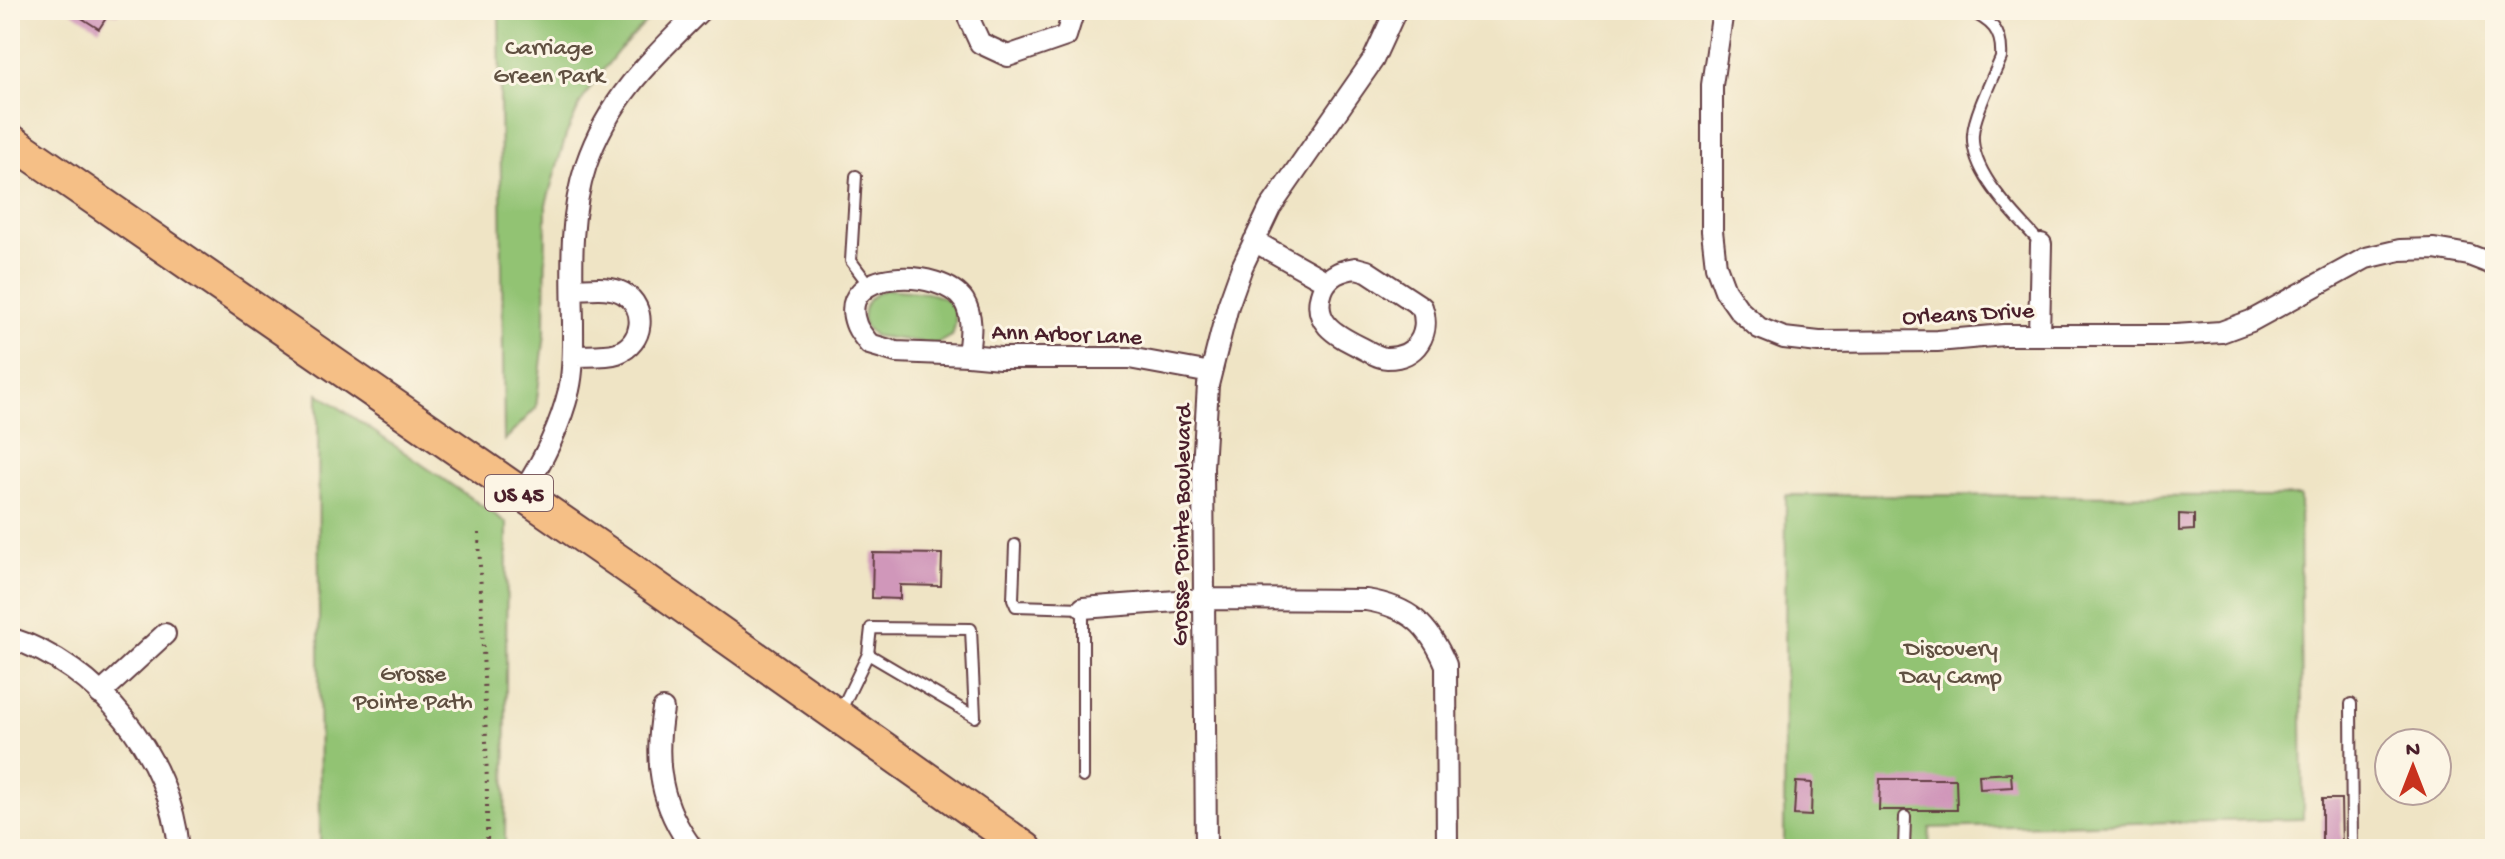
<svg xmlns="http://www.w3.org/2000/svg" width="2505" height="859" font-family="'Gochi Hand',sans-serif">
	<rect width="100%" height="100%" fill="#fcf5e5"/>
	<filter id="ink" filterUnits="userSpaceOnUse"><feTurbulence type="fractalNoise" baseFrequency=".0125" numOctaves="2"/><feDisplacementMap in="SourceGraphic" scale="16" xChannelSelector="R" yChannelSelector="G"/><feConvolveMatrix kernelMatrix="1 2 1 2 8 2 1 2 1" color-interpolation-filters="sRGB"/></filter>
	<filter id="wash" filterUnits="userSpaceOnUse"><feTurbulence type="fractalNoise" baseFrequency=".006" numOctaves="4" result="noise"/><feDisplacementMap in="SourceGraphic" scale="32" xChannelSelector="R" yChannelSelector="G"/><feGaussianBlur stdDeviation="1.8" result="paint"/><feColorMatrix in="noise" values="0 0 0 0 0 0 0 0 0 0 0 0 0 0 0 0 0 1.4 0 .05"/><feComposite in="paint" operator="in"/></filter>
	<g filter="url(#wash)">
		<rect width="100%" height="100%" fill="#efe4c5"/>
		<path fill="#92c373" stroke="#6e714f" stroke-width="2" d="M 499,10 L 658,10 L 619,50 L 597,78 L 581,102 L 566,135 L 546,204 L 545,333 L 536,408 L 504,441 Z
			M 887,289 C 920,293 969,288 952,336 L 936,344 L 875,336 L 864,326 C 861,307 867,295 887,289 Z
			M 318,393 L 507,523 L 505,849 L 320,849 Z
			M 1786,495 L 2300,496 L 2303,819 L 1930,828 L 1929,849 L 1784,849 Z"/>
		<g id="blocks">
			<path fill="#d097ba" d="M 69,10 L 121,10 L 117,15 L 110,12 L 99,29 Z
				M 2179,514 L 2194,515 L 2194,530 L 2179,531 Z
				M 873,553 L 942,554 L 941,586 L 900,585 L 900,599 L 872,598 Z
				M 2011,773 L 2012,787 L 1980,789 L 1979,775 Z
				M 1880,779 L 1956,779 L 1957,810 L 1879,810 Z
				M 1796,782 L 1812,783 L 1811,816 L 1794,815 Z
				M 2322,799 L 2341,799 L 2342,849 L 2322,849 Z"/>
		</g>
	</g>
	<g filter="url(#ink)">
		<use href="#blocks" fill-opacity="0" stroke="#633d42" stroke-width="2"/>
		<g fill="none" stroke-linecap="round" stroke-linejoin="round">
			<defs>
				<path id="lane" d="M 1968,10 C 1991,21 2003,30 2001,58 C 1993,77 1974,115 1973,134 C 1970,174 2017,216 2041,244
					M 856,176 L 851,261 L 869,285
					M 1015,545 L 1013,599 L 1016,606 L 1083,608 L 1083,777
					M 2351,704 L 2352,849
					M 840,712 L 868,654 L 871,628 L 971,629 L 975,717 L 868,654
					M 1904,849 L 1905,817"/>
				<path id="street" d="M 974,10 L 969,19 L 980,43 L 1008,56 L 1066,36 L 1074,10
					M 1723,10 L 1712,85 L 1712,231 L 1716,266 L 1725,290 L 1739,310 L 1759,328 L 1784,338 L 1819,342 L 1937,341 L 2004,335 L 2175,335 L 2221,332 L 2251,321 L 2366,258 L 2400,250 L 2434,249 L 2469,255 L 2495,265
					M 1254,241 L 1327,282
					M 1356,268 L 1367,271 L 1422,307 C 1431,333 1417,358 1387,358 C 1379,358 1372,353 1364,349 C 1341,337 1310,325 1322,291 C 1328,275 1341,270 1356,268 Z
					M 573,289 C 588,289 609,285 623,293 C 648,307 644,344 617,353 C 605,357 586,355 573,356
					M 2039,335 L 2041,244
					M 968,355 L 896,352 L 869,344 C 865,338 858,331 856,324 C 835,267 942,267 964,301 C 974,318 970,337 968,355 L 1000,358 L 1129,358 L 1211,373
					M 521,495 C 542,463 560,427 569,390 C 574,368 573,345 573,323 C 572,270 569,216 586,165 C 608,99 652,58 701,10
					M 1083,608 L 1203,599 L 1366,600 C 1410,607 1429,625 1446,665 L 1447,849
					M 10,638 C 99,666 171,757 179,849
					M 100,694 L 165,634
					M 663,709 C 654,762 660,806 693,849
					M 1206,849 L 1203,467 L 1208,385 L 1228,306 L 1242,267 L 1270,208 L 1373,60 L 1396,10"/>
				<path id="primary" d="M 10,140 L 626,566 L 1026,849"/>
			</defs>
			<use href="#lane" stroke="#633d42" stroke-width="14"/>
			<use href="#street" stroke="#633d42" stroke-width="24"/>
			<use href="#primary" stroke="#633d42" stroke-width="36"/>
			<path stroke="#633d42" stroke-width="4" stroke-dasharray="2 6" stroke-linecap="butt" d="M 479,533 C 482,638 488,744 487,849
				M 2365,844 L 2384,844 L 2406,849"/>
			<use href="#lane" stroke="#fff" stroke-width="10"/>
			<use href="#street" stroke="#fff" stroke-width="20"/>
			<use href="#primary" stroke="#f5bf86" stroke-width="32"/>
		</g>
	</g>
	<g text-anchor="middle" stroke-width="6" stroke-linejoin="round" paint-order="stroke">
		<rect fill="#fcf5e5" stroke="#7f5f63" stroke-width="2" x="485" y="475" width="68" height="36" rx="6"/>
		<g font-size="22" font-weight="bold" fill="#4a1f2b">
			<text x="519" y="501">US 45</text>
		</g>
		<g font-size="24" fill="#605041" stroke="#fcf5e5">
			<text x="549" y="54">Carriage<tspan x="549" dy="28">Green Park</tspan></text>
			<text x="1951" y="655">Discovery<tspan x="1951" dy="28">Day Camp</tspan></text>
			<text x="413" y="680">Grosse<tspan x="413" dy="28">Pointe Path</tspan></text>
		</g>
		<g font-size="24" fill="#4a1f2b" stroke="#fcf5e5">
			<text transform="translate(1968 312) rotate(-3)" y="8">Orleans Drive</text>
			<text transform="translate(1067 333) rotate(2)" y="8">Ann Arbor Lane</text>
			<text transform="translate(1180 525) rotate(-89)" y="8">Grosse Pointe Boulevard</text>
		</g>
	</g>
	<rect width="2505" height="859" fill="none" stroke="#fcf5e5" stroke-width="40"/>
	<g transform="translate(2413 767)"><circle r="38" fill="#fcf5e5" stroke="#b59f9b" stroke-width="2"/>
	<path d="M0-6L14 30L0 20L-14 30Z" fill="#c8321e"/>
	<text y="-12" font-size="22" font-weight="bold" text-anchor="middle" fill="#4a1f2b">N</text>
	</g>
</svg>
